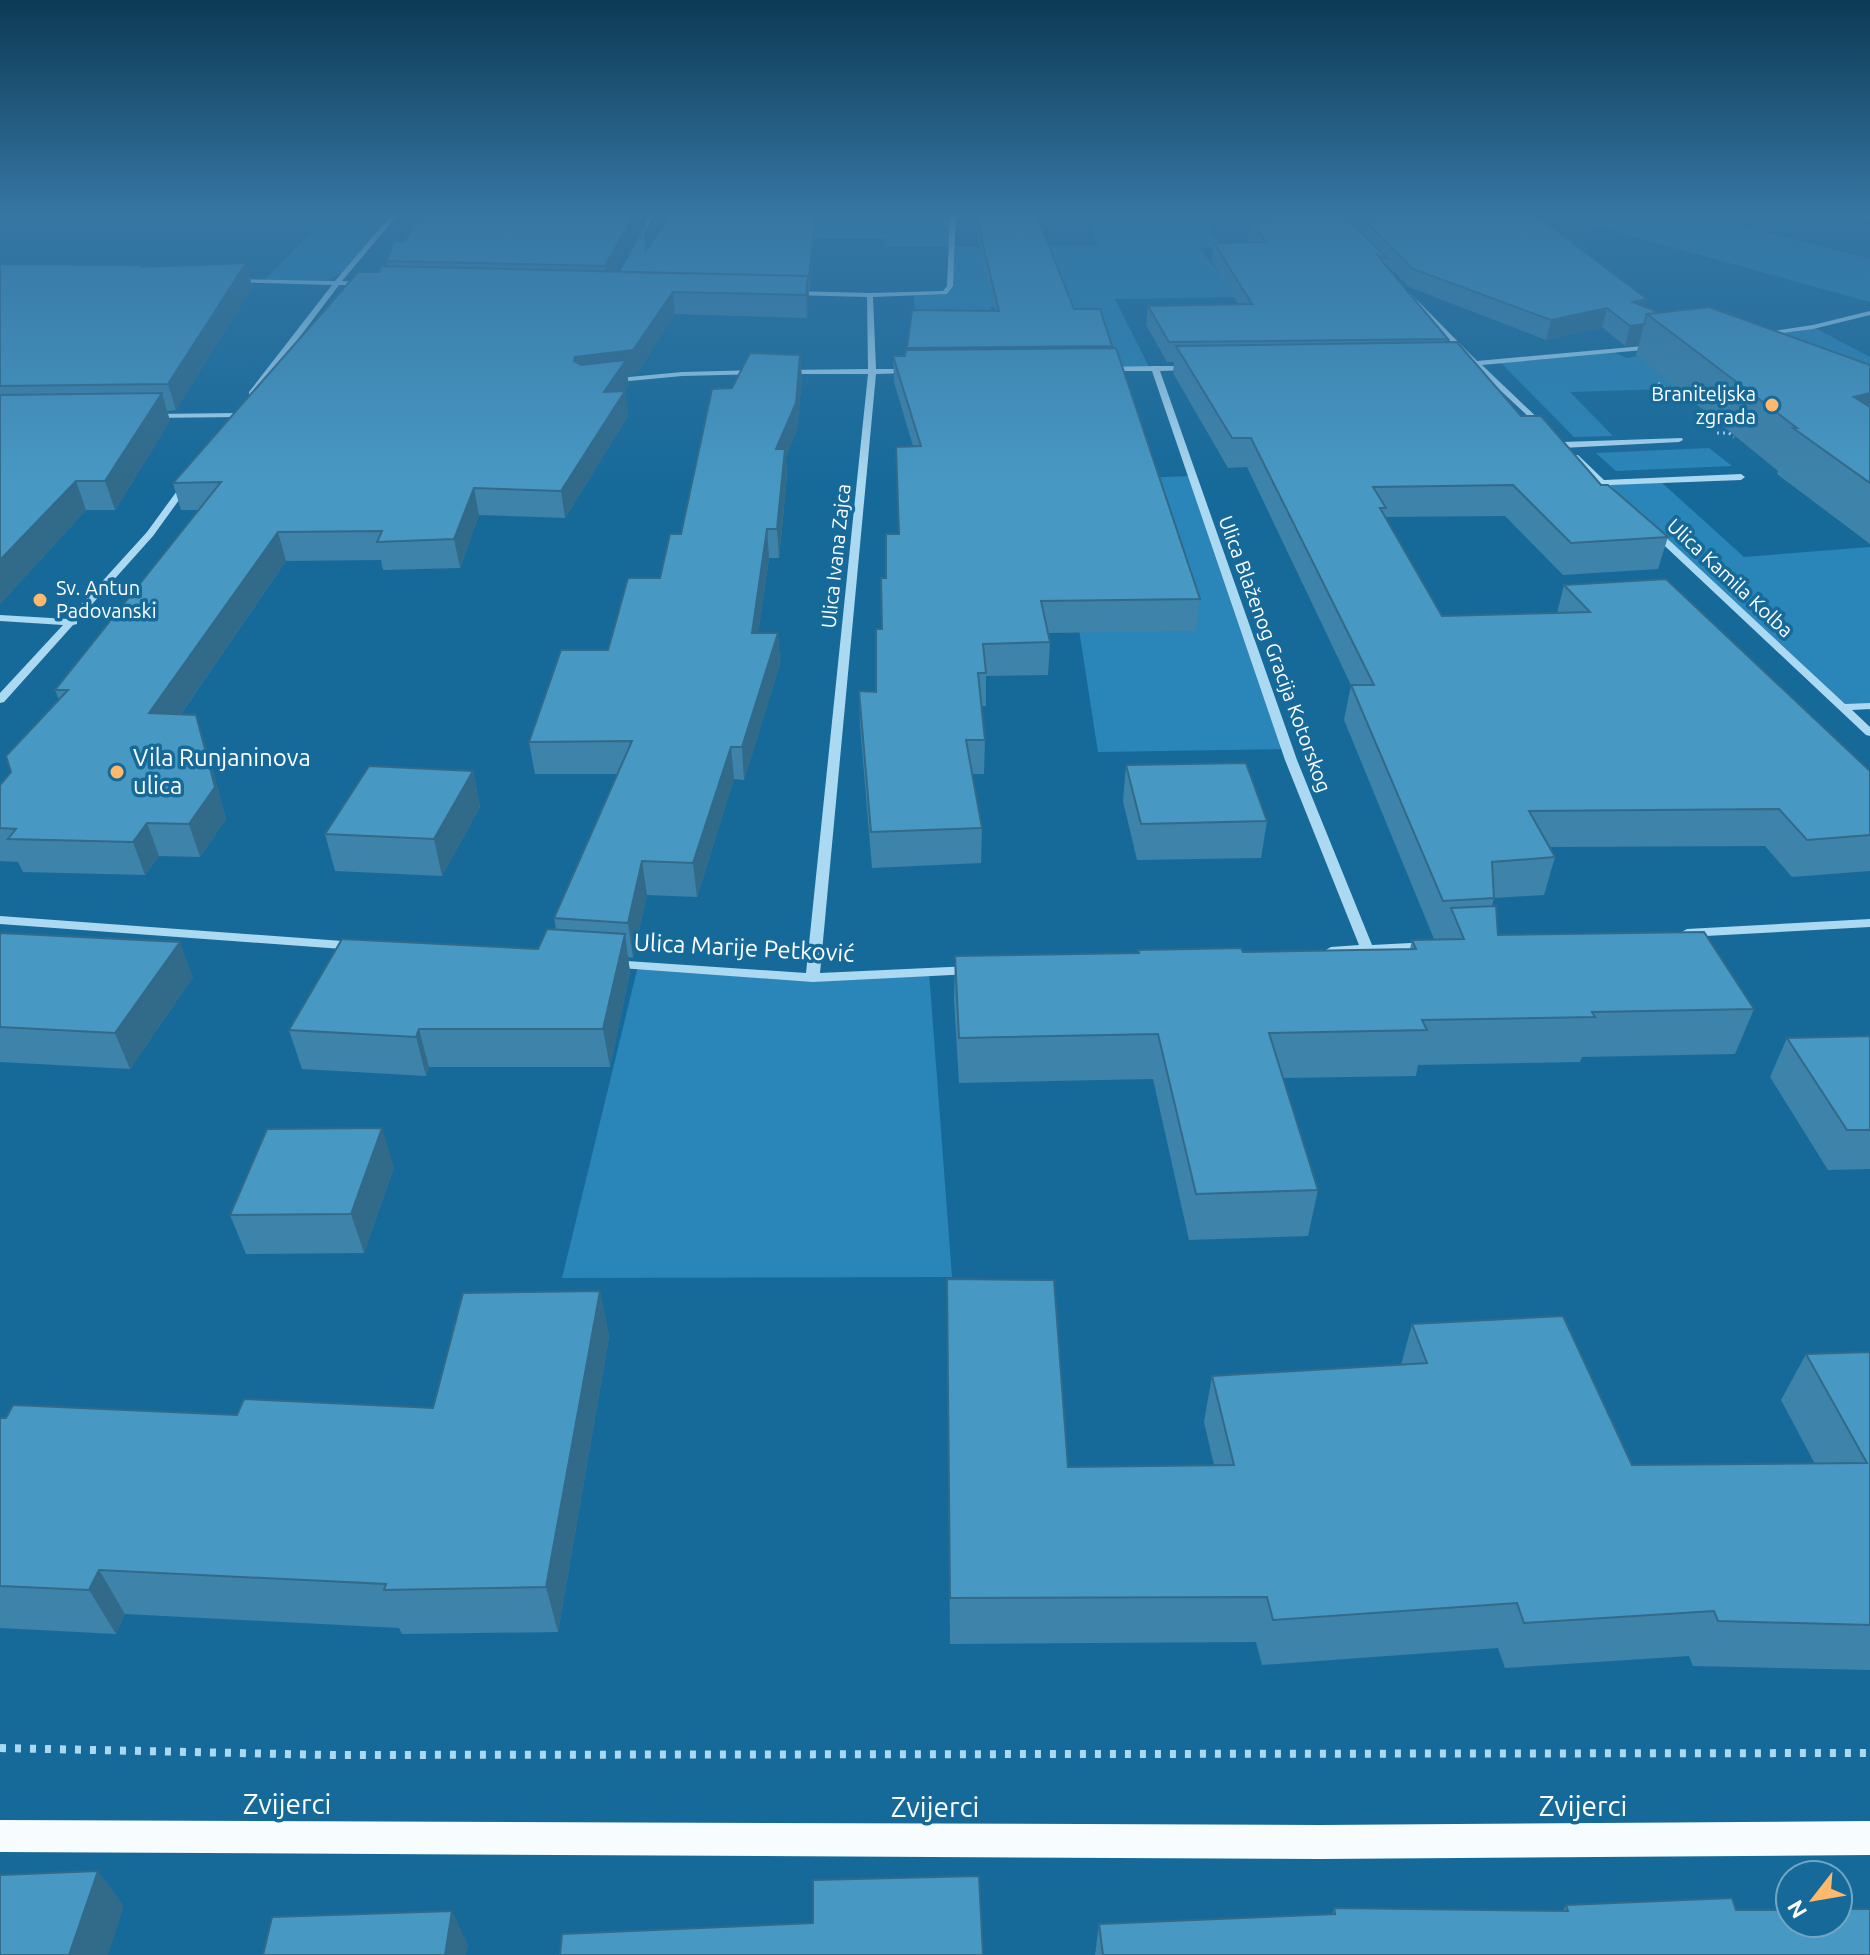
<svg xmlns="http://www.w3.org/2000/svg" width="1870" height="1955" font-family="Ubuntu,sans-serif">
	<rect width="100%" height="100%" fill="#166a9a"/>
	<path fill="#2a86b8" d="M 333,211 L 397,211 L 347,270 L 327,280 L 263,281 Z
		M 1085,211 L 1198,211 L 1222,246 L 1199,248 L 1238,297 L 1115,299 L 1149,367 L 1064,369 L 1060,304 L 991,307 L 993,321 L 915,323 L 914,295 L 945,293 L 950,286 L 951,247 L 883,247 L 887,239 L 791,238 L 799,214 L 952,214 L 952,247 L 1098,246 Z
		M 1566,211 L 1682,211 L 1870,259 L 1870,302 L 1592,225 Z
		M 1813,327 L 1870,357 L 1870,386 L 1777,378 L 1679,400 L 1665,389 L 1570,392 L 1613,436 L 1574,437 L 1500,362 L 1613,352 L 1627,358 Z
		M 1709,448 L 1732,466 L 1616,471 L 1596,453 Z
		M 1192,476 L 1288,749 L 1098,752 L 1056,481 Z
		M 1660,481 L 1744,557 L 1870,547 L 1870,711 L 1865,706 L 1842,707 L 1602,483 Z
		M 638,966 L 813,978 L 929,972 L 952,1277 L 562,1278 Z"/>
	<g fill="none" stroke-linecap="round" stroke-linejoin="round">
		<path stroke="#acd9f2" stroke-width="3" stroke-dasharray="2 4" stroke-linecap="butt" d="M 1658,383 L 1682,402
			M 1672,394 L 1687,393
			M 1717,433 L 1729,433 L 1734,437"/>
		<path stroke="#acd9f2" stroke-width="8" stroke-dasharray="6 9" stroke-linecap="butt" d="M 0,1748 L 332,1755 L 1870,1753"/>
		<path fill="#acd9f2" fill-rule="evenodd" d="M 395,211 L 401,211 L 342,281 L 363,282 L 365,285 L 339,285 L 255,396 L 249,396 L 249,392 L 332,285 L 232,282 L 230,279 L 335,281 Z
			M 650,211 L 656,211 L 639,243 L 634,244 Z
			M 950,211 L 956,211 L 953,286 L 947,294 L 873,297 L 876,369 L 911,369 L 915,371 L 911,373 L 876,374 L 820,973 L 971,966 L 978,970 L 971,974 L 813,982 L 607,967 L 605,964 L 612,960 L 806,973 L 868,374 L 784,374 L 780,372 L 784,370 L 868,369 L 867,297 L 792,295 L 789,293 L 792,291 L 870,293 L 943,291 L 947,286 Z
			M 1848,211 L 1870,215 L 1870,219 L 1849,212 Z
			M 1407,294 L 1411,294 L 1477,361 L 1654,345 L 1658,347 L 1654,349 L 1482,365 L 1548,428 L 1549,430 L 1545,432 L 1474,366 L 1457,367 L 1457,363 L 1470,362 L 1407,296 Z
			M 1870,311 L 1870,315 L 1813,329 L 1758,336 L 1754,334 L 1813,325 Z
			M 1155,366 L 1191,366 L 1195,368 L 1191,370 L 1160,371 L 1297,760 L 1372,945 L 1430,942 L 1435,943 L 1437,946 L 1435,949 L 1331,955 L 1324,951 L 1331,947 L 1359,945 L 1285,760 L 1152,371 L 1104,371 L 1100,369 L 1104,367 Z
			M 759,370 L 762,370 L 762,374 L 682,376 L 608,383 L 604,381 L 608,379 L 682,372 Z
			M 239,413 L 239,417 L 236,417 L 152,418 L 148,416 L 152,414 Z
			M 1682,438 L 1683,440 L 1679,442 L 1562,448 L 1558,445 L 1562,442 Z
			M 1572,455 L 1578,455 L 1604,480 L 1741,474 L 1745,477 L 1741,480 L 1610,485 L 1622,498 L 1618,501 L 1572,459 Z
			M 185,480 L 192,482 L 153,536 L 77,621 L 77,624 L 73,625 L 4,702 L 0,703 L 0,693 L 63,625 L 0,621 L 0,615 L 68,619 L 147,532 Z
			M 1651,529 L 1657,529 L 1845,704 L 1870,703 L 1870,709 L 1852,710 L 1870,727 L 1870,736 L 1866,735 L 1651,533 Z
			M 0,916 L 356,942 L 363,946 L 356,950 L 0,924 Z
			M 1870,919 L 1870,927 L 1687,937 L 1680,933 L 1687,929 Z"/>
		<path fill="#f7fcff" fill-rule="evenodd" d="M 0,1820 L 1320,1825 L 1870,1821 L 1870,1855 L 1320,1859 L 0,1852 Z"/>
	</g>
	<path fill="#3e83a9" d="M 419,211 L 646,211 L 613,272 L 620,272 L 646,236 L 647,249 L 675,211 L 817,211 L 810,289 L 809,289 L 807,318 L 675,314 L 636,374 L 627,375 L 629,384 L 624,391 L 628,416 L 565,518 L 479,515 L 460,568 L 383,570 L 381,560 L 286,561 L 181,714 L 206,746 L 226,819 L 200,857 L 159,856 L 145,875 L 23,872 L 18,862 L 0,861 L 0,785 L 11,772 L 59,700 L 55,690 L 199,510 L 181,510 L 173,483 L 379,272 L 387,266 L 386,261 L 405,241 Z
		M 971,211 L 1035,211 L 1074,309 L 1112,346 L 1200,599 L 1196,631 L 1048,633 L 1050,642 L 1048,675 L 986,676 L 986,706 L 982,706 L 985,740 L 984,774 L 972,774 L 982,828 L 981,863 L 872,868 L 860,725 L 859,691 L 876,692 L 886,578 L 898,534 L 913,446 L 894,382 L 893,356 L 905,356 L 907,350 L 912,310 L 995,311 Z
		M 1239,211 L 1531,211 L 1645,307 L 1660,313 L 1870,365 L 1870,544 L 1777,474 L 1778,471 L 1636,355 L 1639,344 L 1625,346 L 1602,327 L 1546,340 L 1409,287 L 1387,265 L 1387,267 L 1448,339 L 1447,342 L 1521,416 L 1601,485 L 1668,537 L 1658,569 L 1563,575 L 1505,516 L 1385,517 L 1442,616 L 1557,613 L 1564,585 L 1870,771 L 1870,871 L 1792,877 L 1765,846 L 1550,847 L 1555,857 L 1544,895 L 1494,898 L 1492,906 L 1498,935 L 1754,1009 L 1735,1054 L 1582,1057 L 1580,1062 L 1418,1065 L 1416,1076 L 1283,1078 L 1318,1190 L 1308,1236 L 1189,1240 L 1153,1079 L 959,1083 L 954,1000 L 955,956 L 1138,953 L 1138,950 L 1243,952 L 1410,949 L 1412,940 L 1443,939 L 1434,939 L 1344,720 L 1351,685 L 1247,467 L 1228,468 L 1173,373 L 1174,362 L 1167,362 L 1146,325 L 1148,306 L 1238,304 L 1212,261 L 1214,243 L 1249,243 L 1248,241 L 1250,224 Z
		M 246,263 L 252,287 L 176,410 L 167,411 L 170,421 L 115,510 L 86,510 L 0,604 L 0,264 L 144,265 L 145,267 Z
		M 800,355 L 802,380 L 797,429 L 786,457 L 787,476 L 779,558 L 769,558 L 758,633 L 778,633 L 780,664 L 744,780 L 734,779 L 697,897 L 647,895 L 633,958 L 628,957 L 630,972 L 610,1067 L 429,1067 L 426,1076 L 302,1069 L 289,1030 L 538,949 L 556,929 L 554,918 L 617,774 L 535,774 L 529,742 L 608,650 L 660,578 L 681,534 L 732,388 Z
		M 1126,765 L 1267,821 L 1261,858 L 1137,860 L 1123,801 Z
		M 473,771 L 480,807 L 442,876 L 335,871 L 325,834 Z
		M 0,933 L 193,977 L 130,1069 L 0,1062 Z
		M 1870,1036 L 1870,1169 L 1828,1170 L 1770,1077 L 1787,1038 Z
		M 394,1167 L 364,1253 L 246,1254 L 230,1215 Z
		M 947,1279 L 1068,1467 L 1214,1465 L 1204,1422 L 1212,1376 L 1401,1365 L 1412,1324 L 1632,1465 L 1815,1464 L 1781,1400 L 1806,1354 L 1870,1352 L 1870,1670 L 1693,1666 L 1689,1656 L 1505,1668 L 1498,1648 L 1262,1665 L 1256,1642 L 950,1644 Z
		M 600,1291 L 609,1337 L 558,1632 L 402,1634 L 399,1628 L 125,1614 L 116,1634 L 0,1628 L 0,1418 L 237,1415 L 433,1408 Z
		M 1566,1905 L 1736,1910 L 1870,1955 L 1095,1955 L 1099,1924 L 1332,1914 L 1334,1908 L 1563,1911 Z"/>
	<path fill="#326a89" d="M 636,211 L 646,211 L 646,213 L 607,283 L 605,266 Z
		M 816,211 L 817,211 L 810,289 L 809,276 Z
		M 246,263 L 252,287 L 176,410 L 168,384 Z
		M 808,276 L 809,299 L 807,318 L 806,295 Z
		M 673,292 L 675,314 L 636,374 L 627,375 L 629,384 L 607,417 L 579,381 L 574,361 L 575,357 Z
		M 1647,299 L 1642,319 L 1633,302 Z
		M 1607,308 L 1602,327 L 1546,340 L 1551,320 Z
		M 1644,324 L 1639,344 L 1625,346 L 1630,326 Z
		M 800,355 L 802,380 L 797,429 L 786,457 L 787,476 L 779,558 L 777,529 L 776,449 Z
		M 625,391 L 628,416 L 565,518 L 561,491 Z
		M 162,393 L 170,421 L 115,510 L 105,481 Z
		M 1870,393 L 1870,434 L 1854,397 Z
		M 76,481 L 86,510 L 0,604 L 0,560 Z
		M 474,488 L 479,515 L 460,568 L 454,539 Z
		M 767,529 L 769,558 L 754,664 L 752,633 Z
		M 278,532 L 286,561 L 160,744 L 149,713 Z
		M 778,633 L 780,664 L 744,780 L 742,747 Z
		M 196,715 L 206,746 L 226,819 L 200,857 L 189,824 Z
		M 731,747 L 734,779 L 697,897 L 693,863 Z
		M 473,771 L 480,807 L 442,876 L 434,839 Z
		M 147,823 L 159,856 L 145,875 L 133,842 Z
		M 642,861 L 647,895 L 633,958 L 628,923 Z
		M 625,934 L 630,972 L 610,1067 L 603,1029 Z
		M 180,942 L 193,977 L 130,1069 L 115,1033 Z
		M 419,1029 L 429,1067 L 426,1076 L 416,1037 Z
		M 382,1128 L 394,1167 L 364,1253 L 351,1214 Z
		M 600,1291 L 609,1337 L 558,1632 L 546,1587 Z
		M 99,1570 L 125,1614 L 116,1634 L 89,1590 Z
		M 98,1871 L 124,1906 L 108,1955 L 69,1955 Z
		M 452,1911 L 468,1945 L 466,1955 L 445,1955 Z"/>
	<path fill="#4898c4" stroke="#326a89" stroke-width="2" d="M 419,211 L 636,211 L 605,266 L 386,261 L 394,242 L 405,241 Z
		M 675,211 L 816,211 L 809,276 L 619,272 L 645,224 L 646,250 Z
		M 975,211 L 1035,211 L 1074,309 L 1100,309 L 1112,346 L 907,348 L 912,310 L 999,311 Z
		M 1255,211 L 1340,211 L 1388,259 L 1377,255 L 1448,339 L 1169,342 L 1148,306 L 1252,304 L 1214,243 L 1267,242 L 1250,223 L 1265,223 Z
		M 1355,211 L 1531,211 L 1647,299 L 1633,302 L 1660,313 L 1647,314 L 1644,324 L 1630,326 L 1607,308 L 1551,320 L 1413,269 Z
		M 246,263 L 168,384 L 0,386 L 0,264 L 144,265 L 142,267 Z
		M 381,266 L 808,276 L 806,295 L 673,292 L 633,350 L 575,357 L 574,361 L 581,365 L 626,360 L 604,392 L 625,391 L 561,491 L 474,488 L 454,539 L 377,542 L 382,531 L 278,532 L 149,713 L 196,715 L 215,787 L 189,824 L 147,823 L 133,842 L 8,839 L 16,829 L 0,828 L 0,785 L 11,772 L 6,756 L 68,690 L 55,690 L 221,482 L 173,483 L 358,272 L 379,272 Z
		M 1709,307 L 1870,365 L 1870,393 L 1854,397 L 1870,407 L 1870,483 L 1793,428 L 1797,428 L 1647,314 Z
		M 1457,342 L 1521,416 L 1541,416 L 1601,485 L 1608,485 L 1668,537 L 1571,543 L 1513,485 L 1373,487 L 1386,508 L 1380,508 L 1442,616 L 1590,612 L 1564,585 L 1666,579 L 1870,771 L 1870,835 L 1807,840 L 1779,809 L 1529,811 L 1555,857 L 1492,862 L 1494,898 L 1443,901 L 1351,685 L 1374,685 L 1251,438 L 1232,438 L 1176,346 Z
		M 1116,348 L 1200,599 L 1041,601 L 1050,642 L 983,644 L 986,673 L 978,673 L 985,740 L 966,740 L 982,828 L 871,832 L 859,691 L 876,692 L 876,629 L 882,629 L 881,578 L 886,578 L 886,534 L 899,534 L 896,447 L 921,446 L 893,356 L 905,356 L 906,350 Z
		M 750,353 L 800,355 L 796,403 L 776,449 L 785,449 L 777,529 L 767,529 L 752,633 L 778,633 L 742,747 L 731,747 L 693,863 L 642,861 L 628,923 L 554,918 L 632,741 L 529,742 L 561,650 L 608,650 L 628,578 L 660,578 L 670,534 L 681,534 L 712,389 L 732,388 Z
		M 162,393 L 105,481 L 76,481 L 0,560 L 0,395 Z
		M 1246,763 L 1267,821 L 1141,824 L 1126,765 Z
		M 369,766 L 473,771 L 434,839 L 325,834 Z
		M 1496,906 L 1498,935 L 1704,932 L 1754,1009 L 1592,1012 L 1595,1017 L 1422,1020 L 1427,1030 L 1269,1033 L 1318,1190 L 1196,1194 L 1158,1034 L 959,1038 L 955,956 L 1139,953 L 1138,950 L 1241,948 L 1243,952 L 1416,949 L 1412,940 L 1464,939 L 1451,908 Z
		M 547,929 L 625,934 L 603,1029 L 419,1029 L 416,1037 L 289,1030 L 342,939 L 538,949 Z
		M 0,933 L 180,942 L 115,1033 L 0,1027 Z
		M 1870,1036 L 1870,1130 L 1847,1130 L 1787,1038 Z
		M 382,1128 L 351,1214 L 230,1215 L 267,1129 Z
		M 947,1279 L 1054,1280 L 1068,1467 L 1234,1465 L 1212,1376 L 1427,1363 L 1412,1324 L 1563,1316 L 1632,1465 L 1867,1463 L 1806,1354 L 1870,1352 L 1870,1625 L 1718,1621 L 1714,1611 L 1524,1623 L 1517,1603 L 1273,1620 L 1267,1597 L 950,1598 Z
		M 600,1291 L 546,1587 L 384,1590 L 386,1584 L 99,1570 L 89,1590 L 0,1586 L 0,1418 L 6,1418 L 13,1405 L 237,1415 L 244,1399 L 433,1408 L 463,1293 Z
		M 98,1871 L 69,1955 L 0,1955 L 0,1875 Z
		M 979,1876 L 983,1955 L 560,1955 L 562,1934 L 813,1923 L 813,1880 Z
		M 1732,1898 L 1736,1910 L 1790,1910 L 1790,1923 L 1838,1923 L 1838,1909 L 1870,1909 L 1870,1955 L 1103,1955 L 1099,1924 L 1335,1914 L 1334,1908 L 1568,1911 L 1566,1905 Z
		M 452,1911 L 445,1955 L 263,1955 L 272,1917 Z"/>
	<linearGradient id="sky" x2="0" y2="1"><stop stop-color="#0c3a55"/><stop offset="0.44" stop-color="#3676a3"/><stop offset="1" stop-color="#3676a3" stop-opacity="0"/></linearGradient>
	<rect width="1870" height="485" fill="url(#sky)"/>
	<g fill="#ffb96d" stroke="#166a9a" stroke-width="3">
		<circle cx="1772" cy="405" r="8"/>
		<circle cx="40" cy="600" r="8"/>
		<circle cx="117" cy="772" r="8"/>
	</g>
	<g text-anchor="middle" stroke-width="7" stroke-linejoin="round" paint-order="stroke">
		<g font-size="20" fill="#fff" stroke="#166a9a" text-anchor="end">
			<text x="1756" y="401">Braniteljska<tspan x="1756" dy="23">zgrada</tspan></text>
			<text x="56" y="595" text-anchor="start">Sv. Antun<tspan x="56" dy="23">Padovanski</tspan></text>
		</g>
		<g font-size="20" fill="#fff" stroke="#166a9a">
			<text transform="translate(836 556) rotate(-84)" y="7">Ulica Ivana Zajca</text>
			<text transform="translate(1730 578) rotate(43)" y="7">Ulica Kamila Kolba</text>
			<text transform="translate(1275 654) rotate(70)" y="7">Ulica Blaženog Gracija Kotorskog</text>
		</g>
		<g font-size="24" fill="#fff" stroke="#166a9a" text-anchor="start">
			<text x="133" y="766">Vila Runjaninova<tspan x="133" dy="28">ulica</tspan></text>
		</g>
		<g font-size="24" fill="#fff" stroke="#166a9a">
			<text transform="translate(744 948) rotate(3)" y="8">Ulica Marije Petković</text>
		</g>
		<g font-size="28" fill="#fff" stroke="#166a9a">
			<text x="287" y="1814">Zvijerci</text>
			<text x="1583" y="1816">Zvijerci</text>
			<text x="935" y="1817">Zvijerci</text>
		</g>
	</g>
	<g transform="translate(1814 1899) rotate(239)"><circle r="38" fill="#166a9a" stroke="#73a6c2" stroke-width="2"/>
	<path d="M0-6L14 30L0 20L-14 30Z" fill="#ffb96d"/>
	<text y="-12" font-size="22" font-weight="bold" text-anchor="middle" fill="#ffffff">N</text>
	</g>
</svg>
